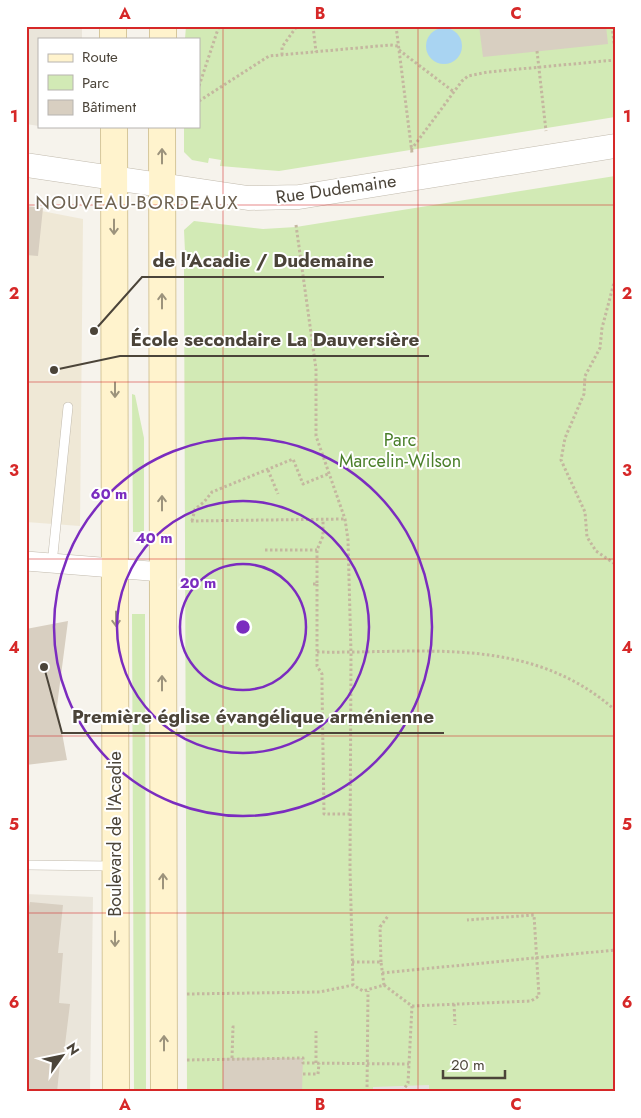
<svg xmlns="http://www.w3.org/2000/svg" width="641" height="1118" font-family="Jost,sans-serif">
	<rect width="100%" height="100%" fill="#f6f3ec"/>
	<path fill="#eae5da" d="M 26,26 L 82,26 L 82,39 L 39,39 L 39,126 L 26,124 Z
		M 26,894 L 93,897 L 90,1092 L 26,1092 Z"/>
	<path fill="#efe8d6" d="M 26,208 L 83,219 L 80,526 L 26,522 Z"/>
	<path fill="#d2eab5" d="M 186,26 L 615,26 L 615,117 L 279,171 L 220,166 L 221,160 L 209,158 L 208,163 L 192,160 L 184,152 L 184,126 L 199,126 L 199,39 L 185,39 Z
		M 615,176 L 615,1092 L 187,1092 L 184,268 L 188,268 L 188,265 L 191,264 L 191,252 L 185,252 L 184,230 L 194,221 L 263,229 L 296,227 Z
		M 132,394 L 135,395 L 144,438 L 144,532 L 133,532 Z
		M 132,614 L 145,614 L 146,1092 L 134,1092 Z"/>
	<path fill="#e5e3e0" d="M 429,1085 L 429,1092 L 373,1092 L 373,1087 Z"/>
	<path fill="#a9d4f2" d="M426 46a18 18 0 1 1 36 0a18 18 0 1 1-36 0Z"/>
	<path fill="#d8cfc1" d="M 479,26 L 606,26 L 608,44 L 483,57 Z
		M 26,206 L 43,208 L 38,256 L 26,255 Z
		M 68,621 L 57,706 L 67,760 L 26,765 L 26,629 Z
		M 30,902 L 63,905 L 58,953 L 63,953 L 59,1003 L 70,1004 L 64,1053 L 61,1053 L 57,1092 L 26,1092 L 26,921 Z
		M 223,1058 L 303,1058 L 302,1092 L 223,1092 Z"/>
	<g fill="none" stroke-linecap="round" stroke-linejoin="round">
		<defs>
			<path id="service" d="M 52,564 L 68,407
				M 26,865 L 113,866"/>
			<path id="minor" d="M 26,561 L 162,572"/>
			<path id="tertiary" d="M 26,165 L 248,198 L 299,197 L 615,146"/>
			<path id="secondary" d="M 113,26 L 113,39
				M 163,39 L 163,26
				M 114,126 L 116,1092
				M 162,126 L 164,1092"/>
		</defs>
		<use href="#service" stroke="#c2bbae" stroke-width="10"/>
		<use href="#minor" stroke="#c2bbae" stroke-width="20"/>
		<use href="#tertiary" stroke="#c2bbae" stroke-width="25"/>
		<use href="#secondary" stroke="#d6c79b" stroke-width="28"/>
		<path stroke="#c4b79f" stroke-width="3" stroke-dasharray="2.5 2.5" stroke-linecap="butt" d="M 313,26 L 316,52
			M 396,26 L 412,153
			M 612,26 L 615,51
			M 399,50 L 454,92
			M 537,51 L 546,131
			M 282,55 L 282,47 L 297,26
			M 199,86 L 219,26
			M 199,101 L 269,56 L 390,45 L 398,46
			M 411,150 L 462,81 L 468,76 L 488,72 L 615,60
			M 296,225 L 316,369 L 316,436 L 345,519 L 348,540 L 351,653 L 350,868 L 353,985 L 363,991 L 384,985 L 412,1006 L 408,1083 L 402,1092
			M 615,279 L 602,328 L 600,348 L 585,376 L 584,394 L 565,438 L 561,460 L 585,512 L 587,537 L 596,551 L 615,564
			M 268,470 L 278,494
			M 191,521 L 345,519
			M 192,521 L 195,509 L 204,502 L 212,492 L 293,459 L 303,484 L 328,474
			M 265,550 L 317,550
			M 313,584 L 317,584 L 317,550 L 323,536 L 323,520
			M 317,584 L 317,666 L 322,674 L 322,687 L 324,814 L 350,814
			M 317,652 C 423,654 529,634 615,710
			M 352,962 L 381,962 L 384,985
			M 381,962 L 380,927 L 388,916
			M 382,973 L 615,950
			M 187,994 L 320,992 L 353,985
			M 454,1004 L 455,1025
			M 412,1006 L 531,1001 L 539,996 L 534,915 L 467,920
			M 232,1058 L 233,1027 L 236,1027
			M 187,1060 L 303,1058 L 303,1063 L 409,1064
			M 316,1063 L 316,1031
			M 303,1074 L 318,1074 L 319,1063
			M 367,1092 L 368,991"/>
		<use href="#service" stroke="#fff" stroke-width="9"/>
		<use href="#minor" stroke="#fff" stroke-width="19"/>
		<use href="#tertiary" stroke="#fff" stroke-width="24"/>
		<use href="#secondary" stroke="#fff3cd" stroke-width="26"/>
	</g>
	<defs><path id="oneway-shaft" d="M-6 0H5M1.5-3L5.5 0L1.5 3" fill="none" stroke-width="1.6" stroke-linecap="round" stroke-linejoin="round" transform="scale(1.25)"/></defs>
	<g stroke="#9c937c">
		<use href="#oneway-shaft" transform="translate(162 156) rotate(-90)"/>
		<use href="#oneway-shaft" transform="translate(114 227) rotate(90)"/>
		<use href="#oneway-shaft" transform="translate(162 301) rotate(-90)"/>
		<use href="#oneway-shaft" transform="translate(115 390) rotate(90)"/>
		<use href="#oneway-shaft" transform="translate(162 503) rotate(-90)"/>
		<use href="#oneway-shaft" transform="translate(116 619) rotate(90)"/>
		<use href="#oneway-shaft" transform="translate(162 683) rotate(-90)"/>
		<use href="#oneway-shaft" transform="translate(163 881) rotate(-90)"/>
		<use href="#oneway-shaft" transform="translate(115 939) rotate(90)"/>
		<use href="#oneway-shaft" transform="translate(164 1043) rotate(-90)"/>
	</g>
	<path fill="none" stroke="#d62828" stroke-width="1" stroke-opacity="0.55" d="M 223,26 L 223,1092M 418,26 L 418,1092M 26,205 L 615,205M 26,382 L 615,382M 26,559 L 615,559M 26,736 L 615,736M 26,913 L 615,913"/>
	<g fill="none" stroke="#7b2cbf" stroke-width="2.5">
		<circle cx="243" cy="627" r="63"/>
		<circle cx="243" cy="627" r="126"/>
		<circle cx="243" cy="627" r="189"/>
	</g>
	<g text-anchor="middle" stroke-width="4" stroke-linejoin="round" paint-order="stroke">
		<g font-size="18" fill="#4b4439" stroke="#fff">
			<text transform="translate(336 189) rotate(-8)" y="6">Rue Dudemaine</text>
			<text transform="translate(115 834) rotate(-90)" y="6">Boulevard de l'Acadie</text>
		</g>
		<g font-size="18" fill="#4a7f2a" stroke="#fff">
			<text x="400" y="446">Parc<tspan x="400" dy="21">Marcelin-Wilson</tspan></text>
		</g>
		<g font-size="19" letter-spacing="1" fill="#6e6250" stroke="#fff">
			<text x="137" y="209">NOUVEAU-BORDEAUX</text>
		</g>
	</g>
	<circle cx="243" cy="627" r="8" fill="#7b2cbf" stroke="#fff" stroke-width="2.5"/>
	<g font-size="15" text-anchor="middle" font-weight="bold" fill="#7b2cbf" stroke="#fff" stroke-width="4" stroke-linejoin="round" paint-order="stroke">
		<text x="109" y="499">60 m</text>
		<text x="154" y="543">40 m</text>
		<text x="198" y="588">20 m</text>
	</g>
	<path fill="none" stroke="#4b4439" stroke-width="2" d="M94 331L142 277H384M54 370L120 356H429M44 667L62 733H444"/>
	<g fill="#4b4439" stroke="#fff" stroke-width="2">
		<circle cx="94" cy="331" r="5"/>
		<circle cx="54" cy="370" r="5"/>
		<circle cx="44" cy="667" r="5"/>
	</g>
	<g font-size="19" text-anchor="middle" font-weight="bold" fill="#4b4439" stroke="#fff" stroke-width="4" stroke-linejoin="round" paint-order="stroke">
		<text x="263" y="267">de l'Acadie / Dudemaine</text>
		<text x="275" y="346">École secondaire La Dauversière</text>
		<text x="253" y="723">Première église évangélique arménienne</text>
	</g>
	<rect width="641" height="1118" fill="none" stroke="#ffffff" stroke-width="55"/>
	<rect x="38" y="38" width="162" height="90" fill="#ffffff" stroke="#b7b4b0"/>
	<rect x="48" y="54" width="25" height="8" fill="#fff3cd" stroke="#b7b4b0"/>
	<text x="82" y="62" font-size="15" fill="#4b4439">Route</text>
	<rect x="48" y="75" width="25" height="15" fill="#d2eab5" stroke="#b7b4b0"/>
	<text x="82" y="88" font-size="15" fill="#4b4439">Parc</text>
	<rect x="48" y="100" width="25" height="15" fill="#d8cfc1" stroke="#b7b4b0"/>
	<text x="82" y="112" font-size="15" fill="#4b4439">Bâtiment</text>
	<g transform="translate(62 1056) rotate(57)" stroke="#ffffff" stroke-width="4" paint-order="stroke">
	<path d="M0-4L9 19L0 12L-9 19Z" fill="#4b4439"/>
	<text y="-8" font-size="14" font-weight="bold" text-anchor="middle" fill="#4b4439">N</text>
	</g>
	<path d="M443 1070v8h62v-8" fill="none" stroke="#4b4439" stroke-width="2.5"/>
	<text x="451" y="1070" font-size="15" fill="#4b4439" stroke="#ffffff" stroke-width="4" paint-order="stroke">20 m</text>
	<rect x="28" y="28" width="586" height="1062" fill="none" stroke="#d62828" stroke-width="2"/>
	<g font-size="16" text-anchor="middle" font-weight="bold" fill="#d62828">
		<text x="125" y="19">A</text>
		<text x="320" y="19">B</text>
		<text x="516" y="19">C</text>
		<text x="14" y="122">1</text>
		<text x="627" y="122">1</text>
		<text x="14" y="299">2</text>
		<text x="627" y="299">2</text>
		<text x="14" y="476">3</text>
		<text x="627" y="476">3</text>
		<text x="14" y="653">4</text>
		<text x="627" y="653">4</text>
		<text x="14" y="830">5</text>
		<text x="627" y="830">5</text>
		<text x="14" y="1008">6</text>
		<text x="627" y="1008">6</text>
		<text x="125" y="1110">A</text>
		<text x="320" y="1110">B</text>
		<text x="516" y="1110">C</text>
	</g>
</svg>
